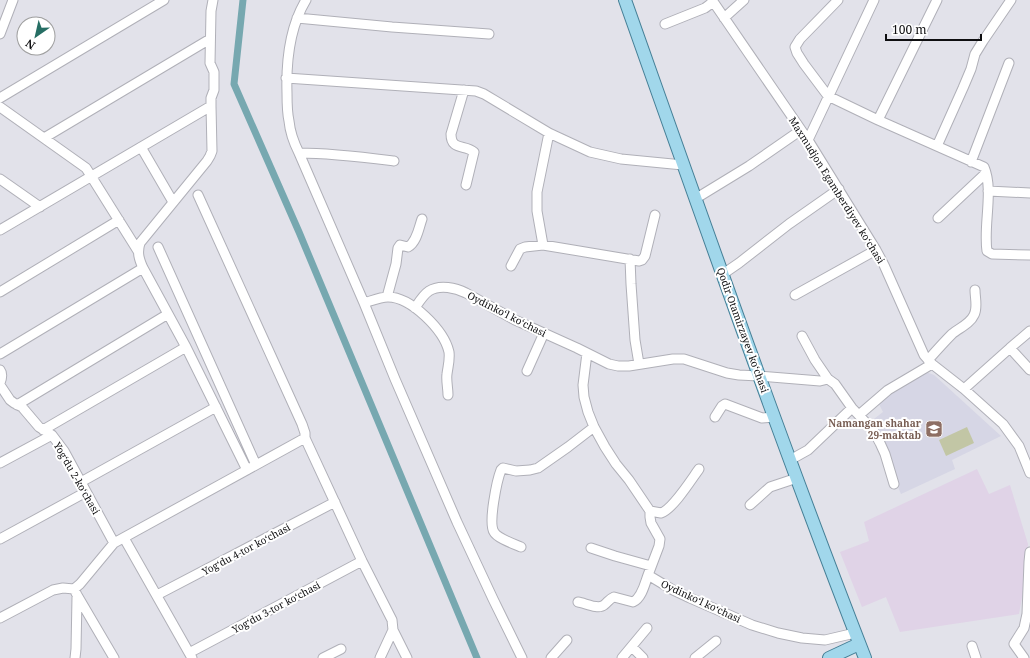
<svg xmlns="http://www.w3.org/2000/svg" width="1030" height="658" font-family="'Noto Serif',serif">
	<rect width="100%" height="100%" fill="#e2e2ea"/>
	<path fill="#d6d6e5" d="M 926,372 L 934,375 L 1001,436 L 952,460 L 955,469 L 901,494 L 870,422 L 883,412 L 878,402 L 892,391 Z"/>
	<path fill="#e0d3e7" d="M 977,469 L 989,494 L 1010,485 L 1028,544 L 1023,592 L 1019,614 L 900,632 L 886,597 L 862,607 L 840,552 L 869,541 L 864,522 Z"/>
	<path fill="#c2c6a5" d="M 967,427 L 974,443 L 946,456 L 939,440 Z"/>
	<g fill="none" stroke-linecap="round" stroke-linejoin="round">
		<path stroke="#77a8b0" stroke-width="7" d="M 243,0 L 234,84 L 299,232 L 477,658"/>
		<defs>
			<path id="minor" d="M 213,0 L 211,11 L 210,63 L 214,72 L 214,90 L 211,98 L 211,106 L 212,151 L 210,156 L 207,161 L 140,243 C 137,253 139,259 143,268 L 186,347 L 247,470
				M 306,0 C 289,28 286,61 287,93 C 287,102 287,112 289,121 C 290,132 294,143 299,153 L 364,303 L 395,379 L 457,522 L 493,599 L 522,658
				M 712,0 L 808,140 L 876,250 L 884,265 L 924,355 L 932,364 L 964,389 L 1003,424 L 1019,446 L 1030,473
				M 838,0 L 800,39 L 795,47 L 797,53 L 804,64 L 828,96 L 878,120 L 984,167 C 994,190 983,226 987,251 L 992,254 L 1030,255
				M 297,18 L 392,27 L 489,34
				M 724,18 L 744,0
				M 665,24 L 705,8 L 713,2
				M 0,34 L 13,0
				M 286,78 L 476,91 L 484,94 L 549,133 L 590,152 L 621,159 L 683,165
				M 464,90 L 451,134 C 451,151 465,144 474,152 L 466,185
				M 0,98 L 164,0
				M 0,107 L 86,168 L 138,251
				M 878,120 L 937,0
				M 44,138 L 210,39
				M 808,140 L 874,0
				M 937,146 L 963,88 L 971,69 L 975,54 L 983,41 L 1011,0
				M 141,147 L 173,202
				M 299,153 C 331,153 362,157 394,161
				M 971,162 L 1009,63
				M 0,179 L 40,207
				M 988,191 L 1030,193
				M 198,195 L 302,424 L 305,433 L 305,438 L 362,561 L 392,620 L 393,630 L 407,658
				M 695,199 L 749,166 L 801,130
				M 938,218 L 986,173
				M 0,230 L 211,106
				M 543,245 L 537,211 L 537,192 L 549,133
				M 158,247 L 256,465
				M 630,259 L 631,284 L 635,340 L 639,364
				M 511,266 L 520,249 L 525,247 L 543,245 L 639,261 L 642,260 L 645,256 L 655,215
				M 723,274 L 739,263 L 789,224 L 839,189
				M 0,292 L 119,220
				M 795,295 L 876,250
				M 387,297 L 396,264 L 398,248 L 400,245 L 408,247 C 417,242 419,227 422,219
				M 364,303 C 371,301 380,297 388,297 C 411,297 444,330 449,352 C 450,360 448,366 447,374 C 446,380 448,388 448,395
				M 415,308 C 419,302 423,295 429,291 C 440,284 456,288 466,293 L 515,320 L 577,348 L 609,364 L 618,366 L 629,366 L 673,359 L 684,359 L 727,373 L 739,375 L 759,376 L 820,381 L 828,379
				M 802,336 L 815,360 L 828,379 L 835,384 L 852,408 L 873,430 L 880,443 L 885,454 L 894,484
				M 1010,348 L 1030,370
				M 587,353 L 583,385 L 584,397 L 588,412 L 594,427 L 605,447 L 616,464 L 629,480 L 650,511 L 650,517 L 651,523 L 660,539 L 659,546 L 648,575 L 673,590 L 690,598 L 752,625 L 778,633 L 802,638 L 825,640 L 855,633
				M 0,354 L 143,268
				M 928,360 C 936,351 944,342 952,334 C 959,328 970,324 974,315 C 978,308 975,298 975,290
				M 0,370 C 3,374 2,378 0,383
				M 527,371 L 544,333
				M 0,385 L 10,400 L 14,403 L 22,407 L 39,427 L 52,435 L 64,451 L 114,543
				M 964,389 L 1010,348 L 1030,331
				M 17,405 L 168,314
				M 859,415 L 888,390 L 932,364
				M 715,417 L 722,406 L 725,404 L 762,418 L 774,417
				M 43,430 L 186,347
				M 790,460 L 808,450 L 852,408
				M 0,463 L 52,435
				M 81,482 L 216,407
				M 750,505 L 770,487 L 797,478
				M 650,511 L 661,513 C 673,509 691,480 699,469
				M 124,538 L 192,658
				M 0,539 L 86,492
				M 521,547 C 514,544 497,538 494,532 C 488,523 497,480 501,470 L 503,468 L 516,471 L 530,470 L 538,468 L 568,447 L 594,427
				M 591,548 L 615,556 L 651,566
				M 74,589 L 77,595 L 114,658
				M 157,595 L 335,502
				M 578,602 C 585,603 598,610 604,605 C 608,602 609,599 614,597 L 633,602 C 642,598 645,583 648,575
				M 0,618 L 53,590 L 63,588 L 74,589 L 80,584 L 114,543 L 305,438
				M 972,646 L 976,658
				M 632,647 L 643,658
				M 189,653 L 362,561
				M 75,658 L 76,649 L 77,597
				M 323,658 L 341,649
				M 380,658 L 393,630
				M 551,658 L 567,640
				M 622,658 L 647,628
				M 695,658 L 716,641
				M 1024,658 L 1014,644 L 1024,628 L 1027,614 L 1029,562 L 1030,552"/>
			<path id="major" d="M 625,0 C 703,220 780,440 865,658
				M 829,658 L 859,644"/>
		</defs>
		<use href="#minor" stroke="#b0b0b8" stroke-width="11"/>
		<use href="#major" stroke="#457f96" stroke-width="14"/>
		<use href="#minor" stroke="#fff" stroke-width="9"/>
		<use href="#major" stroke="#a1d7eb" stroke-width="12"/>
	</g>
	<defs>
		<symbol id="school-square" viewBox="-11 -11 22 22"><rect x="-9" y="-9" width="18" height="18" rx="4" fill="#8d6e63" stroke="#fff"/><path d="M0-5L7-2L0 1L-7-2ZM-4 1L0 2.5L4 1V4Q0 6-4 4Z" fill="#fff"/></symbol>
	</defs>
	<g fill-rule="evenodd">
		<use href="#school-square" x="924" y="419" width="20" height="20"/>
	</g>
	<g text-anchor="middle" stroke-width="4" stroke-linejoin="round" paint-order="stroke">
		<g font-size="10" fill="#0e0e10" stroke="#fff">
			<text transform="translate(837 190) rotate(58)" y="4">Maxmudjon Egamberdiyev koʻchasi</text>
			<text transform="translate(507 314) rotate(27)" y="4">Oydinkoʻl koʻchasi</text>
			<text transform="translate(743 330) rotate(70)" y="4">Qodir Otamirzayev koʻchasi</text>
			<text transform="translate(77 478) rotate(60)" y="4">Yogʻdu 2-koʻchasi</text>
			<text transform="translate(246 549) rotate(-28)" y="4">Yogʻdu 4-tor koʻchasi</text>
			<text transform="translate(701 601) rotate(25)" y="4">Oydinkoʻl koʻchasi</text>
			<text transform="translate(276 607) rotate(-28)" y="4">Yogʻdu 3-tor koʻchasi</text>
		</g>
		<g font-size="10" font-weight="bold" fill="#785e54" stroke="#fff" text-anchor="end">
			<text x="921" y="427">Namangan shahar<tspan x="921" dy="12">29-maktab</tspan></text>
		</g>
	</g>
	<g transform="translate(36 36) rotate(214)"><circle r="19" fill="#ffffff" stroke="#9f9f9f"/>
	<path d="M0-3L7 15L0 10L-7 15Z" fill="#266e64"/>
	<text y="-6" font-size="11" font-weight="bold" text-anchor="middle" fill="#0e0e10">N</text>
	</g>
	<path d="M886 34v6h95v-6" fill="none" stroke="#0e0e10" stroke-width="2"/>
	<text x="892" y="34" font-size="12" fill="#0e0e10" stroke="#ffffff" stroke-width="3" paint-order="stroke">100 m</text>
</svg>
